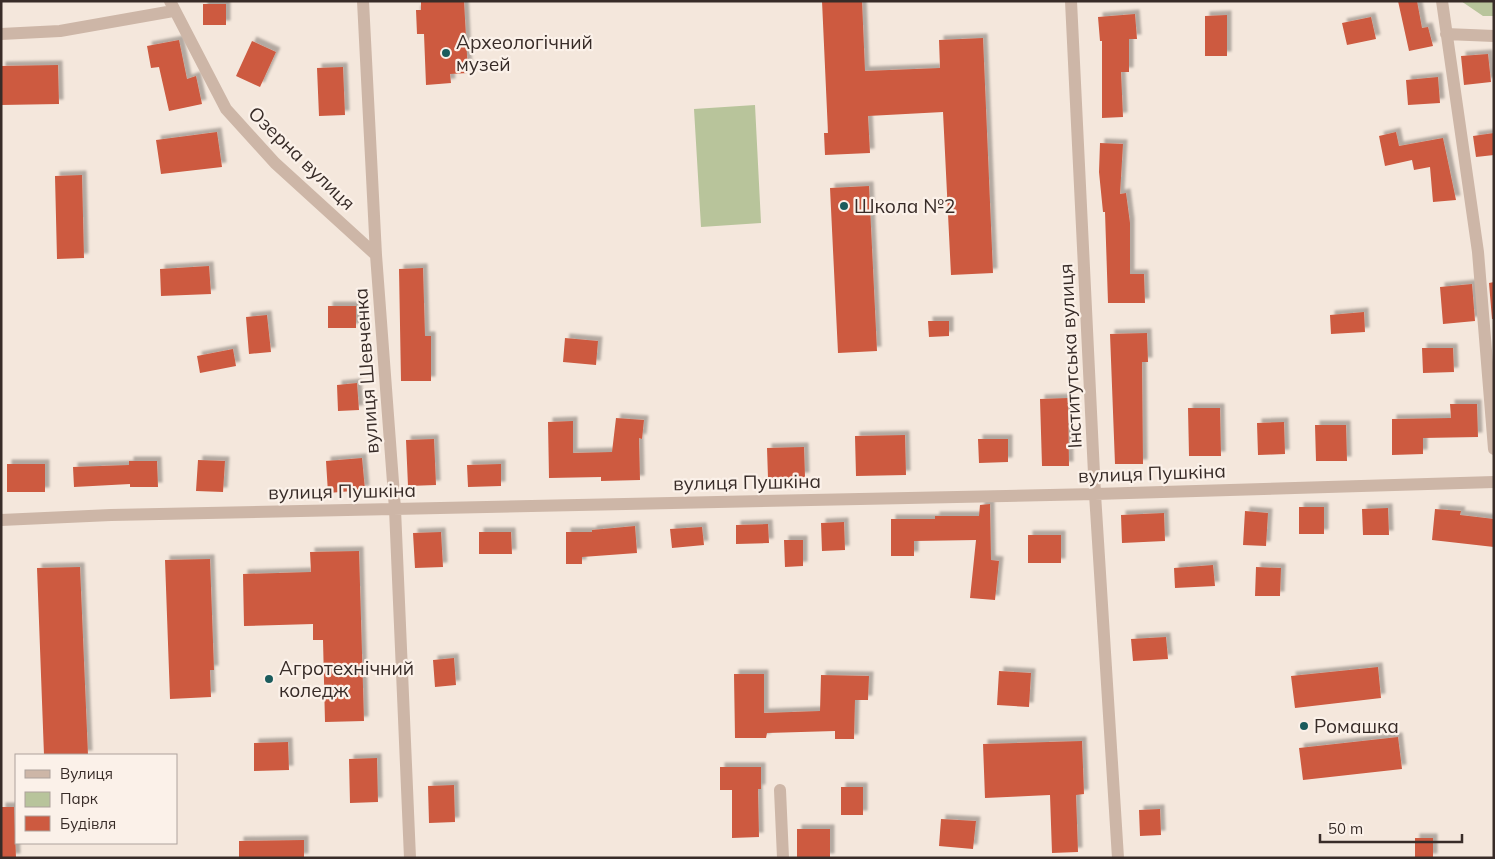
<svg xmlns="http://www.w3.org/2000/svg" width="1495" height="859" font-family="Mulish,sans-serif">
	<defs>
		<filter id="shadow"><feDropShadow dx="4.5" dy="-4.5" stdDeviation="1" flood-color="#0004"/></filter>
	</defs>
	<rect width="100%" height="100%" fill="#f4e7dc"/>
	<path fill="#b8c49b" d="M 1461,1 L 1494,1 L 1494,16 L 1483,16 Z
		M 755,105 L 761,223 L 701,227 L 694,109 Z"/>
	<path fill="#cd5a40" filter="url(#shadow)" d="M 421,1 L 464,1 L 468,73 L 450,74 L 451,83 L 426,85 L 424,34 L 417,34 L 416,10 L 421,10 Z
		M 822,1 L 862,1 L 865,71 L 940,68 L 939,40 L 983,38 L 993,273 L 951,275 L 943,112 L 868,116 L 870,153 L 825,155 L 824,133 L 828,133 Z
		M 1398,1 L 1417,1 L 1422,28 L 1428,27 L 1433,46 L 1409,51 Z
		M 203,4 L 226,4 L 226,25 L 203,25 Z
		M 1135,14 L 1137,39 L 1129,39 L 1129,72 L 1121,72 L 1123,117 L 1102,118 L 1102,41 L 1100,41 L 1098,17 Z
		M 1227,15 L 1227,56 L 1205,56 L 1205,16 Z
		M 1371,17 L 1376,39 L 1347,45 L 1342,23 Z
		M 179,40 L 187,79 L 196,76 L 202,104 L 169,111 L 159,67 L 151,68 L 147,46 Z
		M 252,41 L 276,52 L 260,87 L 236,76 Z
		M 1488,54 L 1491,82 L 1464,85 L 1461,56 Z
		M 58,65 L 59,104 L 1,105 L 1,66 Z
		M 343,67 L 345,115 L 319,116 L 317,68 Z
		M 1438,77 L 1440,103 L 1408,105 L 1406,80 Z
		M 217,132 L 222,167 L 161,174 L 156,140 Z
		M 1396,132 L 1399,146 L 1443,138 L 1456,200 L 1433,202 L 1430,167 L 1414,170 L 1412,160 L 1385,166 L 1379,136 Z
		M 1494,133 L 1494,155 L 1476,157 L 1473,136 Z
		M 1100,143 L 1123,144 L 1120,194 L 1126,193 L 1130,223 L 1130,274 L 1144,274 L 1145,303 L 1108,303 L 1105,212 L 1103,212 L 1099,172 Z
		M 82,175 L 84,258 L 57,259 L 55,176 Z
		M 869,186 L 877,351 L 838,353 L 830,188 Z
		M 209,266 L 211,294 L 161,296 L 160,269 Z
		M 423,268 L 425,336 L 431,336 L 431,381 L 401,381 L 399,269 Z
		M 1494,282 L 1494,319 L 1492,319 L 1489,283 Z
		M 1472,284 L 1475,321 L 1443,324 L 1440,287 Z
		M 328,306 L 356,306 L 356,328 L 328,328 Z
		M 1364,312 L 1365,332 L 1331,334 L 1330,315 Z
		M 267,315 L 271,352 L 249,354 L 246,317 Z
		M 928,321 L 949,321 L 949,336 L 929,337 Z
		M 1147,333 L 1148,362 L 1142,362 L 1143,464 L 1115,464 L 1110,334 Z
		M 565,338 L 598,341 L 596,365 L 563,362 Z
		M 1422,348 L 1453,348 L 1454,372 L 1423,373 Z
		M 233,349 L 236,366 L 200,373 L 197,356 Z
		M 357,383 L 359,410 L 338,411 L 337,385 Z
		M 1068,398 L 1069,466 L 1042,466 L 1040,399 Z
		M 1450,404 L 1477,404 L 1478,437 L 1423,438 L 1423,454 L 1392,455 L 1392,419 L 1451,418 Z
		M 1188,408 L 1220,408 L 1221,456 L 1189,456 Z
		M 616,418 L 644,420 L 642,439 L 639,438 L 640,480 L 601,481 L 601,477 L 549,478 L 548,422 L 573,421 L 573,453 L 612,452 Z
		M 1284,422 L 1285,454 L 1258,455 L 1257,423 Z
		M 1315,425 L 1346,425 L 1347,461 L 1316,461 Z
		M 905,435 L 906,475 L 856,476 L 855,436 Z
		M 434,439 L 436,485 L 408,486 L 406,440 Z
		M 978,439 L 1008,439 L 1008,462 L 979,463 Z
		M 804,447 L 805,477 L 768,478 L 767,448 Z
		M 362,458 L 365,490 L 328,493 L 326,461 Z
		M 198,460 L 225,461 L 223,492 L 196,491 Z
		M 129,461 L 157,461 L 158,487 L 130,487 L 130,484 L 74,487 L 73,467 L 129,465 Z
		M 7,464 L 45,464 L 45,492 L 7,492 Z
		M 501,464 L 501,486 L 468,487 L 467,465 Z
		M 990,504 L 991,560 L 999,561 L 995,600 L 970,598 L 976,540 L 914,541 L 914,556 L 891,556 L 891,519 L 935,519 L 935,516 L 979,516 L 980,505 Z
		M 1299,507 L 1324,507 L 1324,534 L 1299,534 Z
		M 1388,508 L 1389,535 L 1363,535 L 1362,509 Z
		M 1435,509 L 1461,511 L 1460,515 L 1494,519 L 1494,547 L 1432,540 Z
		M 1245,511 L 1268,513 L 1266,546 L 1243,545 Z
		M 1164,513 L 1165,541 L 1122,543 L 1121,515 Z
		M 844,522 L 845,550 L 822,551 L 821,523 Z
		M 768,524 L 769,543 L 736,544 L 736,525 Z
		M 635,526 L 637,553 L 582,557 L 582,564 L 566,564 L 566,532 L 592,532 L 592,530 Z
		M 702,527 L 704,545 L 672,548 L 670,529 Z
		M 441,532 L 443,567 L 415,568 L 413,533 Z
		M 479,532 L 511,532 L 512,554 L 479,554 Z
		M 1028,535 L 1061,535 L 1061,563 L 1028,563 Z
		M 784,540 L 803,540 L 803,566 L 785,567 Z
		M 359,551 L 364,721 L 325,722 L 323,640 L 313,640 L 313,624 L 244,626 L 243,574 L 311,572 L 310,552 Z
		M 210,559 L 214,670 L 210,670 L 211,697 L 170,699 L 165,560 Z
		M 1213,565 L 1215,586 L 1175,588 L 1174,568 Z
		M 80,567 L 88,755 L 44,755 L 37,568 Z
		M 1256,567 L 1281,568 L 1280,596 L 1255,596 Z
		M 1166,637 L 1168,659 L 1133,661 L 1131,639 Z
		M 454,658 L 456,685 L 435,687 L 433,660 Z
		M 1378,667 L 1381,698 L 1295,708 L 1291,676 Z
		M 999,671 L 1031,673 L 1029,707 L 997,705 Z
		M 734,674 L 764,674 L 764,713 L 820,711 L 821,675 L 869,676 L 868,700 L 855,700 L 854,739 L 835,739 L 835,731 L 767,733 L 766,738 L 735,738 Z
		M 1398,737 L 1402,769 L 1303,780 L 1299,748 Z
		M 1082,741 L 1084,794 L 1076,795 L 1078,852 L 1052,853 L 1050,795 L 985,798 L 983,744 Z
		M 288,742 L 289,770 L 254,771 L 254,743 Z
		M 377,758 L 378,802 L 350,803 L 349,759 Z
		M 720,767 L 761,767 L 761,789 L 758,789 L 759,837 L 732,838 L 732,790 L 720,790 Z
		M 454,785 L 455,822 L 429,823 L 428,786 Z
		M 841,787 L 863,787 L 863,815 L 841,815 Z
		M 1,807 L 14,807 L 16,858 L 1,858 Z
		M 1160,809 L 1161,835 L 1140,836 L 1139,810 Z
		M 941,819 L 976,821 L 973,849 L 939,846 Z
		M 797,829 L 830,829 L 830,858 L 797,858 Z
		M 1415,838 L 1433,838 L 1433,858 L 1415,858 Z
		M 304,840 L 304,858 L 239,858 L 239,841 Z"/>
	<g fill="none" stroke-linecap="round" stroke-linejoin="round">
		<path stroke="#cdb6a7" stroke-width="12" d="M 170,1 L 226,109 L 275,163 L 376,255
			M 363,1 L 376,255 L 395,509 L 410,858
			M 1071,1 L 1095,494 L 1118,858
			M 1442,1 L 1478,252 L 1494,449
			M 1,34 L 60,31 L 173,11
			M 1446,34 L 1494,36
			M 1,520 L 111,515 L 1095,494 L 1494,482
			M 780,790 L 783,858"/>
	</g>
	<g fill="#1b5c5d" stroke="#fbf1e9" stroke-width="2">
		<circle cx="446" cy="53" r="5"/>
		<circle cx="844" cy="206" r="5"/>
		<circle cx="269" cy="679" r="5"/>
		<circle cx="1304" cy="726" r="5"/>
	</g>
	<g text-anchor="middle" stroke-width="4.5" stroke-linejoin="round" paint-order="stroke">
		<g font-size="19" fill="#382c28" stroke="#fbf1e9" text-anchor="start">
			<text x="456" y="49">Археологічний<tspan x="456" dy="22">музей</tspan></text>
			<text x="854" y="213">Школа №2</text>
			<text x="279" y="675">Агротехнічний<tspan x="279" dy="22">коледж</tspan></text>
			<text x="1314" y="733">Ромашка</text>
		</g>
		<g font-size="19" fill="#382c28" stroke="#fbf1e9">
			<text transform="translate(302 158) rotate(44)" y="7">Озерна вулиця</text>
			<text transform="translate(1070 356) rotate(-93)" y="7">Інститутська вулиця</text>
			<text transform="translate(366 371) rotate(-94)" y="7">вулиця Шевченка</text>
			<text transform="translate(1152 473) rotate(-2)" y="7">вулиця Пушкіна</text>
			<text transform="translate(747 482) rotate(-1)" y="7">вулиця Пушкіна</text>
			<text transform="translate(342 491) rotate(-1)" y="7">вулиця Пушкіна</text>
		</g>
	</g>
	<rect width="1495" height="859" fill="none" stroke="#382c28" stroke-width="5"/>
	<rect x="15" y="754" width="162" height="90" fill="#fbf1e9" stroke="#ada29c"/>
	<rect x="25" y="770" width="25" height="8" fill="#cdb6a7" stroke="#ada29c"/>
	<text x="60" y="779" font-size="15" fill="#382c28">Вулиця</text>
	<rect x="25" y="792" width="25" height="15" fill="#b8c49b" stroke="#ada29c"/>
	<text x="60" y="804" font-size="15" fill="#382c28">Парк</text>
	<rect x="25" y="816" width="25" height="15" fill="#cd5a40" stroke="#ada29c"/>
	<text x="60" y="829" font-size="15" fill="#382c28">Будівля</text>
	<path d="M1320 834v8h142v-8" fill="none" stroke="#382c28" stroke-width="2.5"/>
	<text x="1328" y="834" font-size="15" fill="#382c28" stroke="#fbf1e9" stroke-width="4" paint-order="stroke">50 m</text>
</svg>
